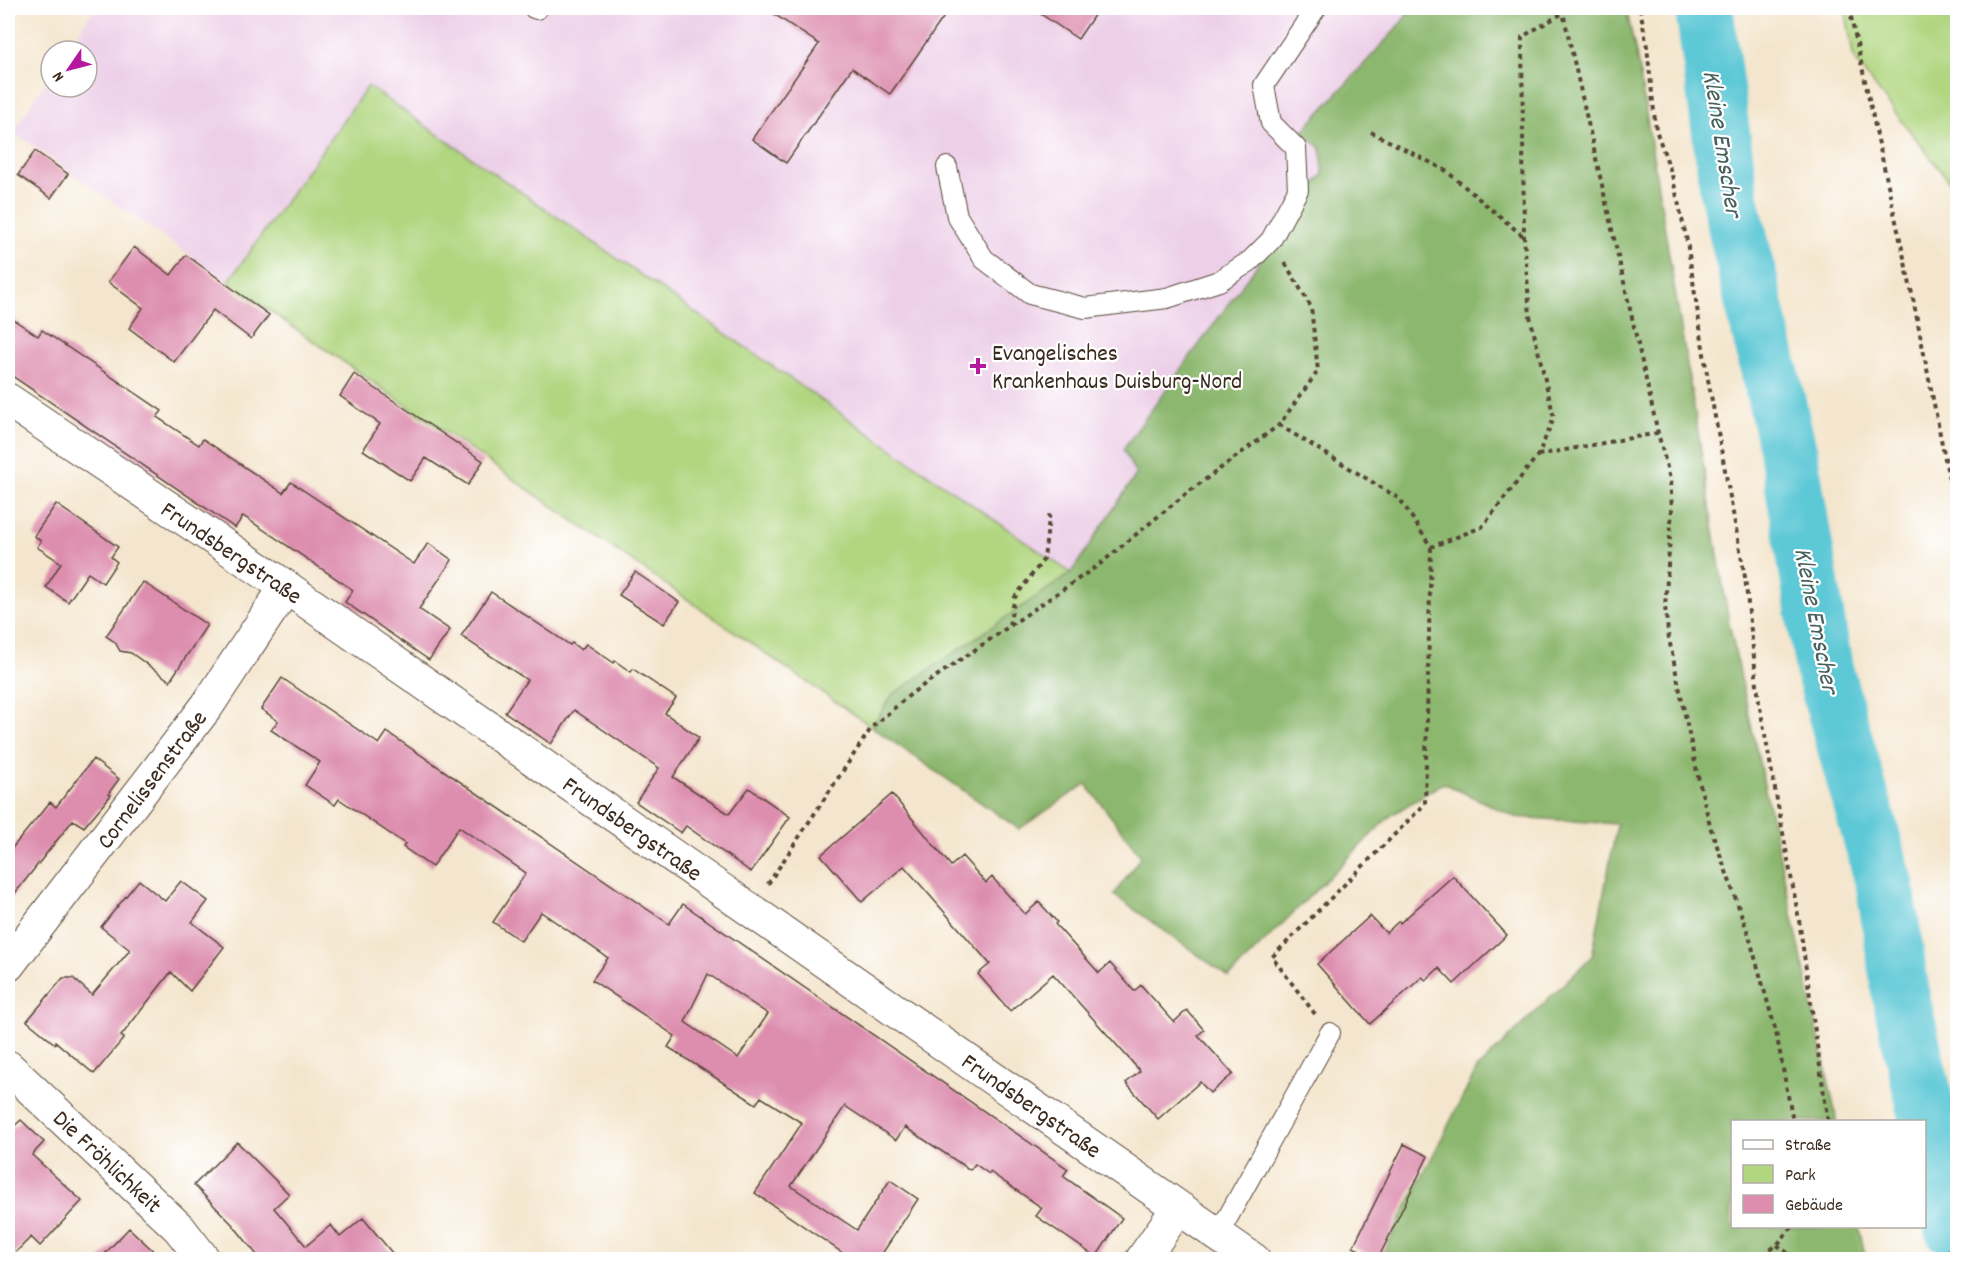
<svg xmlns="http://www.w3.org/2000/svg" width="1965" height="1267" font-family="Dekko,sans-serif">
	<rect width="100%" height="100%" fill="#fff"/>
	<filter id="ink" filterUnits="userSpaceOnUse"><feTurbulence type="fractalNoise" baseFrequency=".0167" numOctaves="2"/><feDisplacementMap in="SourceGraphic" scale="12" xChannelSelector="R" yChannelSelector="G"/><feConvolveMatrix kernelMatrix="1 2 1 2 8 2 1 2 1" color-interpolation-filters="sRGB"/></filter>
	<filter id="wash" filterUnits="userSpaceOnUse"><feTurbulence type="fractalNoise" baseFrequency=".008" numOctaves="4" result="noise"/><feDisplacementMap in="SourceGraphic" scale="24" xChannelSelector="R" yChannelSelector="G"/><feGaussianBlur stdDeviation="1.35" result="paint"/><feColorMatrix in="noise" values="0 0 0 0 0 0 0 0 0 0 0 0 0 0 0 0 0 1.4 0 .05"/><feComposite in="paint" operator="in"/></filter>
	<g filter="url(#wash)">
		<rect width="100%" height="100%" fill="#f4e6ce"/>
		<path fill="#edd0e8" d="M 95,8 L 1412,8 L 1397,28 L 1302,132 L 1321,148 L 1323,174 L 1123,449 L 1136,475 L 1071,573 L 368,86 L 228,282 L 13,132 L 51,74 L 51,87 L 87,87 L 87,51 L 66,51 Z"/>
		<path fill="#b0d680" stroke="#76804f" stroke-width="1.5" d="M 1845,8 L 1957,8 L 1957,191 L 1854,60 Z
			M 368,86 L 1071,573 L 892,695 L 872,727 L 228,282 Z"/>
		<path fill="#8cb76e" stroke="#647046" stroke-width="1.5" d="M 1412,8 L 1626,8 L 1637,58 L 1729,623 L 1837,1121 L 1732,1122 L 1732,1226 L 1859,1227 L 1865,1255 L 1857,1260 L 1380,1259 L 1477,1069 L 1592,956 L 1617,824 L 1515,817 L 1443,783 L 1390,816 L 1229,977 L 1114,895 L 1141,856 L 1086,784 L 1019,829 L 872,727 L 892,695 L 1071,573 L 1136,475 L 1123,449 L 1323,174 L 1321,148 L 1302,132 L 1397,28 Z"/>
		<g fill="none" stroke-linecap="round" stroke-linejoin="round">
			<path stroke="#5dc8d6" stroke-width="58" d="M 1704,8 L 1730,199 L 1789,455 L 1824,669 L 1885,885 L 1902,1002 L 1953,1227"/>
		</g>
		<g id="blocks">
			<path fill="#dd8dae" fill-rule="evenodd" d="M 765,8 L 950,8 L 890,94 L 852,68 L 786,163 L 752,139 L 819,44 Z
				M 1032,8 L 1099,8 L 1078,39 Z
				M 35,151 L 68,174 L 51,198 L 18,175 Z
				M 134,247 L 171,275 L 186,255 L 269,315 L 251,339 L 213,310 L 174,362 L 129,328 L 143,308 L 108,282 Z
				M 8,316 L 38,336 L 42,330 L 162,411 L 157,417 L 199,445 L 203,439 L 283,493 L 291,482 L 414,564 L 428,543 L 452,560 L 419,609 L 450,630 L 429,660 L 345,602 L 353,590 L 243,516 L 235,528 L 8,373 Z
				M 354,374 L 483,461 L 468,485 L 426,458 L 410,481 L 363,450 L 380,424 L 340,396 Z
				M 56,504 L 118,547 L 111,557 L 117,562 L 103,583 L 88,573 L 68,602 L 46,587 L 61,563 L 37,547 L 41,541 L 34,536 Z
				M 635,572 L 679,602 L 664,624 L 619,595 Z
				M 143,582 L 207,625 L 170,681 L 131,653 L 120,651 L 115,642 L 106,636 Z
				M 491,592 L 570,645 L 572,643 L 581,650 L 586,644 L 614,663 L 615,661 L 631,672 L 633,669 L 676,698 L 665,713 L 699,738 L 673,777 L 729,814 L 749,788 L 790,817 L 751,872 L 686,826 L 681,833 L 636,802 L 659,768 L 574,710 L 551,744 L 505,712 L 527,680 L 461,636 Z
				M 282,678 L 379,744 L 387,732 L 669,924 L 683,904 L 1068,1169 L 1063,1176 L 1122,1218 L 1096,1257 L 1036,1216 L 1042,1208 L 990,1172 L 989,1174 L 975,1164 L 970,1170 L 905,1127 L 896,1140 L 845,1106 L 791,1186 L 857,1230 L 890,1180 L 918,1199 L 878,1260 L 853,1260 L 755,1193 L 802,1123 L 761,1097 L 756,1104 L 668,1047 L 675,1036 L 592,980 L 608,958 L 541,912 L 521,941 L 493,922 L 526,873 L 493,850 L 459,827 L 432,867 L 403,847 L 405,844 L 339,799 L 335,805 L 305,785 L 320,762 L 271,730 L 278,721 L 261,709 ZM 708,974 L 768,1014 L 738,1058 L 685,1022 Z
				M 93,759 L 119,779 L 108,794 L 111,795 L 84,827 L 73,820 L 8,902 L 8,853 L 50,802 L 56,807 Z
				M 892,794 L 951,866 L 962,856 L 986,883 L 992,877 L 1025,914 L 1039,902 L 1057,922 L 1055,924 L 1099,973 L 1110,963 L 1134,991 L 1141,985 L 1174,1022 L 1187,1010 L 1204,1030 L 1198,1035 L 1233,1074 L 1210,1093 L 1200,1082 L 1158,1119 L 1126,1083 L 1140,1071 L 1053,974 L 1010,1011 L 978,974 L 990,964 L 904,866 L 862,902 L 821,855 Z
				M 1453,876 L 1507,935 L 1454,984 L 1439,968 L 1426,980 L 1422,977 L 1370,1024 L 1317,964 L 1370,916 L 1386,933 L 1399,921 L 1400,923 Z
				M 139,880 L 165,901 L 181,881 L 208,901 L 192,922 L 224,947 L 190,991 L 171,972 L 121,1036 L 124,1038 L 94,1074 L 56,1042 L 55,1044 L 27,1021 L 63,978 L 73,978 L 92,995 L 130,950 L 101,927 Z
				M 21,1120 L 44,1142 L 32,1155 L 82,1201 L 40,1246 L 31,1237 L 8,1260 L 8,1132 Z
				M 237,1142 L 289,1194 L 274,1208 L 306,1246 L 331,1225 L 340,1237 L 363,1218 L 398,1260 L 261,1260 L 233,1225 L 194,1185 Z
				M 1404,1144 L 1428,1156 L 1378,1259 L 1353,1247 Z
				M 129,1228 L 163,1260 L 99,1260 Z"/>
		</g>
	</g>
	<g filter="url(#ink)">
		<use href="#blocks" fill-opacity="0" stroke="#574638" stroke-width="1.5"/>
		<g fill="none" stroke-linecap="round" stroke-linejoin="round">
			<defs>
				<path id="lane" d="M 534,8 L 537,9 L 538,8
					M 947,167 L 957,216 L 984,259 L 1030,294 L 1085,308 L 1167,298 L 1219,281 L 1250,261 L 1271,240 L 1298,190 L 1296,148 L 1271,123 L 1264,85 L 1316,8
					M 1218,1235 L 1330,1033"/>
				<path id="street" d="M 8,400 L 286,587 L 1254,1260
					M 8,965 L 207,706 L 286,587
					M 8,1067 L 179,1228 L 204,1260
					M 1142,1260 L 1178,1208"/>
			</defs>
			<use href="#lane" stroke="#574638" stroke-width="22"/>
			<use href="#street" stroke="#574638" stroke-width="35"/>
			<path stroke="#574638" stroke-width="4" stroke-dasharray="4.5 4.5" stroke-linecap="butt" d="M 1562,8 L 1658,433 L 1670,479 L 1672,509 L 1665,607 L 1669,639 L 1699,781 L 1711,829 L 1749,936 L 1776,1032 L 1793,1122
				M 1640,8 L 1647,47 L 1656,130 L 1672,175 L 1687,241 L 1707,374 L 1745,577 L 1759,702 L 1799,920 L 1828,1122
				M 1849,8 L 1912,294 L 1958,524
				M 1371,132 L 1445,170 L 1523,236
				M 1279,425 L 1400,499 L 1431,547 L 1482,527 L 1538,455 L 1554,418 L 1530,316 L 1524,237 L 1522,37 L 1563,13
				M 1538,455 L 1658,433
				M 1009,625 L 1015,597 L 1044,559 L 1050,510
				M 768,884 L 872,727 L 912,693 L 1100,564 L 1183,496 L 1279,425 L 1318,371 L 1311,307 L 1285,263
				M 1315,1014 L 1272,957 L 1425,804 L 1431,547
				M 1777,1245 L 1797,1260
				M 1756,1260 L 1777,1245 L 1793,1226
				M 1931,1260 L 1958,1247"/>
			<use href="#lane" stroke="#fff" stroke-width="20"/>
			<use href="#street" stroke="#fff" stroke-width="33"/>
		</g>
	</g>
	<path fill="#b5179e" stroke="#fff" stroke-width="2" d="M975 357h6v6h6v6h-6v6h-6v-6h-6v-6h6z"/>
	<g text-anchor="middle" stroke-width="4.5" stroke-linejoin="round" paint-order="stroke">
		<g font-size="24" fill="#3b2a1e" stroke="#fff" text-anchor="start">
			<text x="992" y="360">Evangelisches<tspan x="992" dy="28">Krankenhaus Duisburg-Nord</tspan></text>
		</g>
		<g font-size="24" fill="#3b2a1e" stroke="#fff">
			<text transform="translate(232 552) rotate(34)" y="8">Frundsbergstraße</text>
			<text transform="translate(151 779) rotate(-53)" y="8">Cornelissenstraße</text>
			<text transform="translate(633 828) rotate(35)" y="8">Frundsbergstraße</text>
			<text transform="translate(1032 1105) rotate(35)" y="8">Frundsbergstraße</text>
			<text transform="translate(108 1161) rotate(43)" y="8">Die Fröhlichkeit</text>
		</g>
		<g font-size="26" font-style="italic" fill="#47615e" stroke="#fff">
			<text transform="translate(1724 143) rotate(81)" y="9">Kleine Emscher</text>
			<text transform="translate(1818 620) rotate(79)" y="9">Kleine Emscher</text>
		</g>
	</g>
	<rect width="1965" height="1267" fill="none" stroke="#fff" stroke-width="30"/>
	<rect x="1731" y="1120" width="195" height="108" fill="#ffffff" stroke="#b1aaa5" stroke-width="1.5"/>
	<rect x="1743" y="1140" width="30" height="9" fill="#ffffff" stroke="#b1aaa5" stroke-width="1.5"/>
	<text x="1785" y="1150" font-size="18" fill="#3b2a1e">Straße</text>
	<rect x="1743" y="1165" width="30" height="18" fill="#b0d680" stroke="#b1aaa5" stroke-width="1.5"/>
	<text x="1785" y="1180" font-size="18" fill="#3b2a1e">Park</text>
	<rect x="1743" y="1195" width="30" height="18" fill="#dd8dae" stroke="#b1aaa5" stroke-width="1.5"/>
	<text x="1785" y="1210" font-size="18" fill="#3b2a1e">Gebäude</text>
	<g transform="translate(69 69) rotate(235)"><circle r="28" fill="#ffffff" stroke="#b1aaa5" stroke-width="1.5"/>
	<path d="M0-4.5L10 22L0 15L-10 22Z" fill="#b5179e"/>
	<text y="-9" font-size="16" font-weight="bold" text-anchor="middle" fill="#3b2a1e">N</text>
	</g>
</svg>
